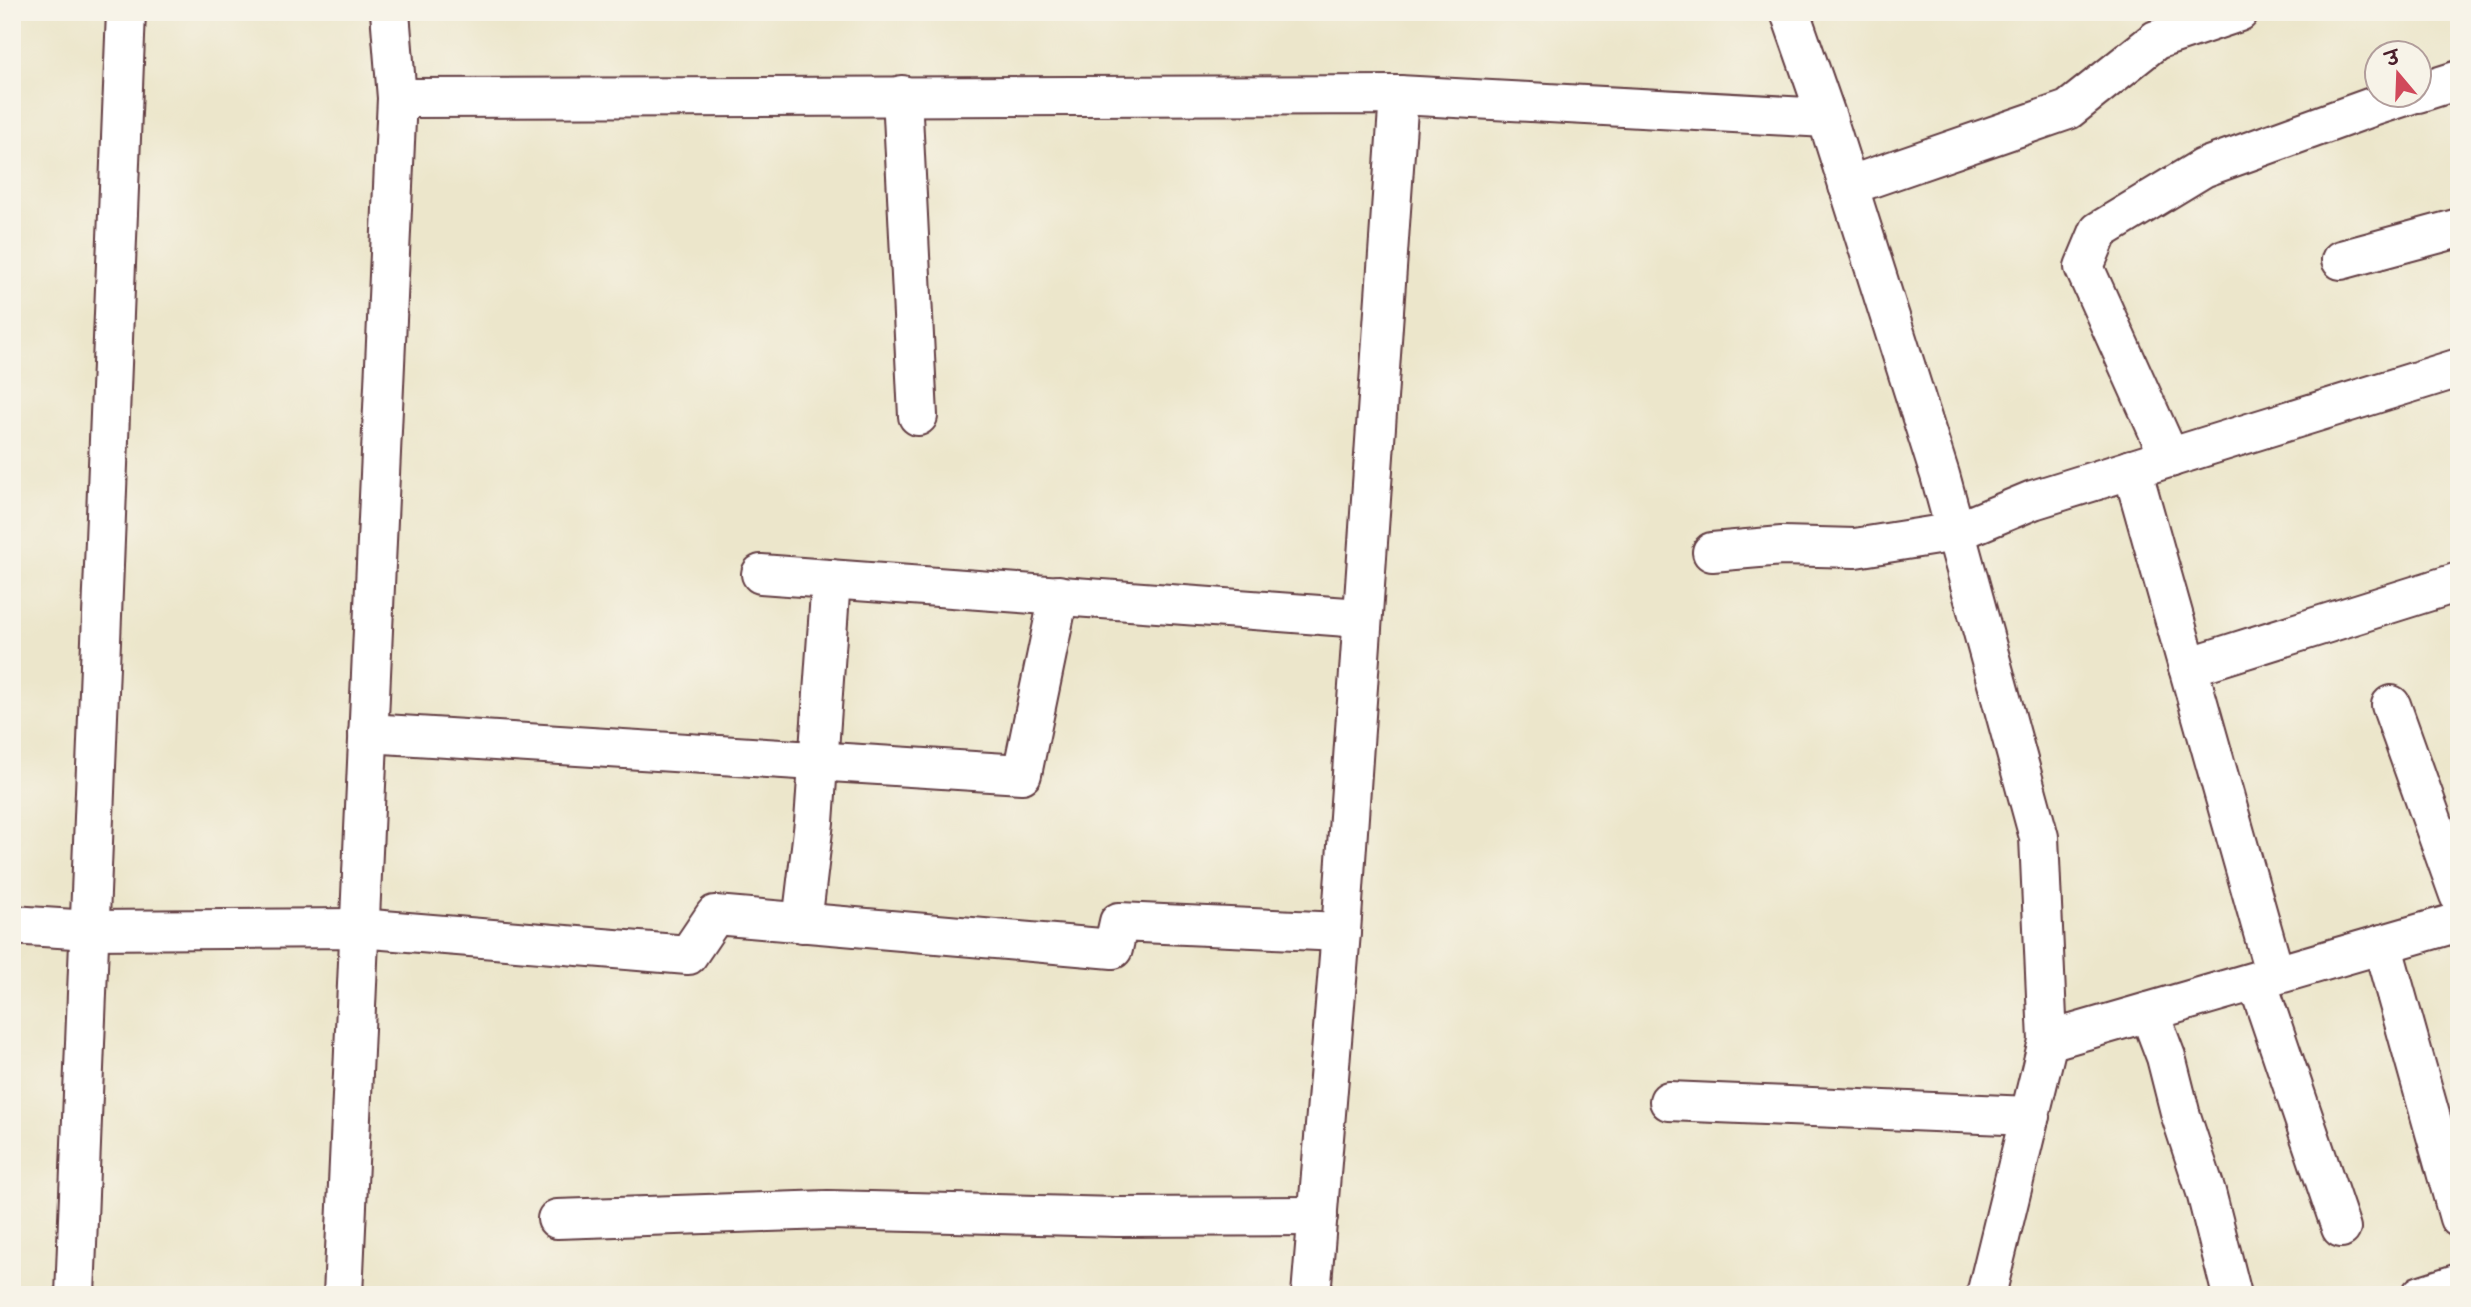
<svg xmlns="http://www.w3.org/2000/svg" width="2471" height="1307" font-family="'Shantell Sans','Playpen Sans Deva',sans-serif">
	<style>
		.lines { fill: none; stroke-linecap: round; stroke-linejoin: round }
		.minor-casing { stroke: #623d43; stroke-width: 42 }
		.minor { stroke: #fff; stroke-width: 38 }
	</style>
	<rect width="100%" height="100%" fill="#f7f3e8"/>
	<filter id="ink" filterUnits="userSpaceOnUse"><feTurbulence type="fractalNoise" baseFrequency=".0143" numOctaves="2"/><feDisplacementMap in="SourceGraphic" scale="14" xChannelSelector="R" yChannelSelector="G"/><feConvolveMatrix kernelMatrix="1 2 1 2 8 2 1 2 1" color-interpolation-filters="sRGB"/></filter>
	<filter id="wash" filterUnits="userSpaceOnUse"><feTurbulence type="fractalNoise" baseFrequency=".00686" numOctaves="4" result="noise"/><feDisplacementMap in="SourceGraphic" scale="28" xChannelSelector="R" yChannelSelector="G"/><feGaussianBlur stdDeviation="1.57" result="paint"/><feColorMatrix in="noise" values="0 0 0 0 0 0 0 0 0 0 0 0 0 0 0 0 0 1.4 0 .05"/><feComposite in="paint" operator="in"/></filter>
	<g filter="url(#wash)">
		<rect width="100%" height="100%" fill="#ece6cb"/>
	</g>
	<g filter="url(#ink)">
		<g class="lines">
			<defs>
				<g id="minor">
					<path d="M1790 12 1827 118 1940 475 2039 837 2048 1041 1986 1295"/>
					<path d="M2418 93 2459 80"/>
					<path d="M902 95 918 416"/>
					<path d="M397 98 1399 95 1827 118"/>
					<path d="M1848 186 2068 110 2156 40 2239 12"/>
					<path d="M2341 260 2459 228"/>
					<path d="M2170 458 2084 267 2099 231 2203 168 2369 108 2412 94"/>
					<path d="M2132 469 2188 667 2459 582"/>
					<path d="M1712 552 1782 546 1855 548 1956 532 2033 500 2459 368"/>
					<path d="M761 574 1361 618"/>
					<path d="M2188 667 2275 975"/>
					<path d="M2391 705 2459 895"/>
					<path d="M368 733 1022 774 1059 595"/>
					<path d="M802 923 814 822 831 579"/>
					<path d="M12 925 90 930 359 928 688 955 715 915 1113 949 1119 922 1341 932"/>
					<path d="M2382 944 2459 1218"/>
					<path d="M2257 981 2341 1228"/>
					<path d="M2149 1012 2166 1057 2181 1116 2206 1192 2232 1295"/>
					<path d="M2048 1041 2459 922"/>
					<path d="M1669 1101 2030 1116"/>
					<path d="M557 1219 828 1210 1117 1217 1318 1216"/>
					<path d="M75 1295C93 867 108 440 126 12"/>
					<path d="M343 1295 397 98 390 12"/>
					<path d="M1311 1295 1341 932 1399 95"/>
					<path d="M2421 1295 2459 1283"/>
				</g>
			</defs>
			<use href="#minor" class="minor-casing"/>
			<use href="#minor" class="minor"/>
		</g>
	</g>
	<rect width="2471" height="1307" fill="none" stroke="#f7f3e8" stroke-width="42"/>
	<g transform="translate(2398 74) rotate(341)"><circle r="33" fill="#f7f3e8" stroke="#b29e9c" stroke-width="2"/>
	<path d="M0-5L12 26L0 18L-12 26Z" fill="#d1495b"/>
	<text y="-10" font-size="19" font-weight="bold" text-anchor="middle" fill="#4a1f2b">उ</text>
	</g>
</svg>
